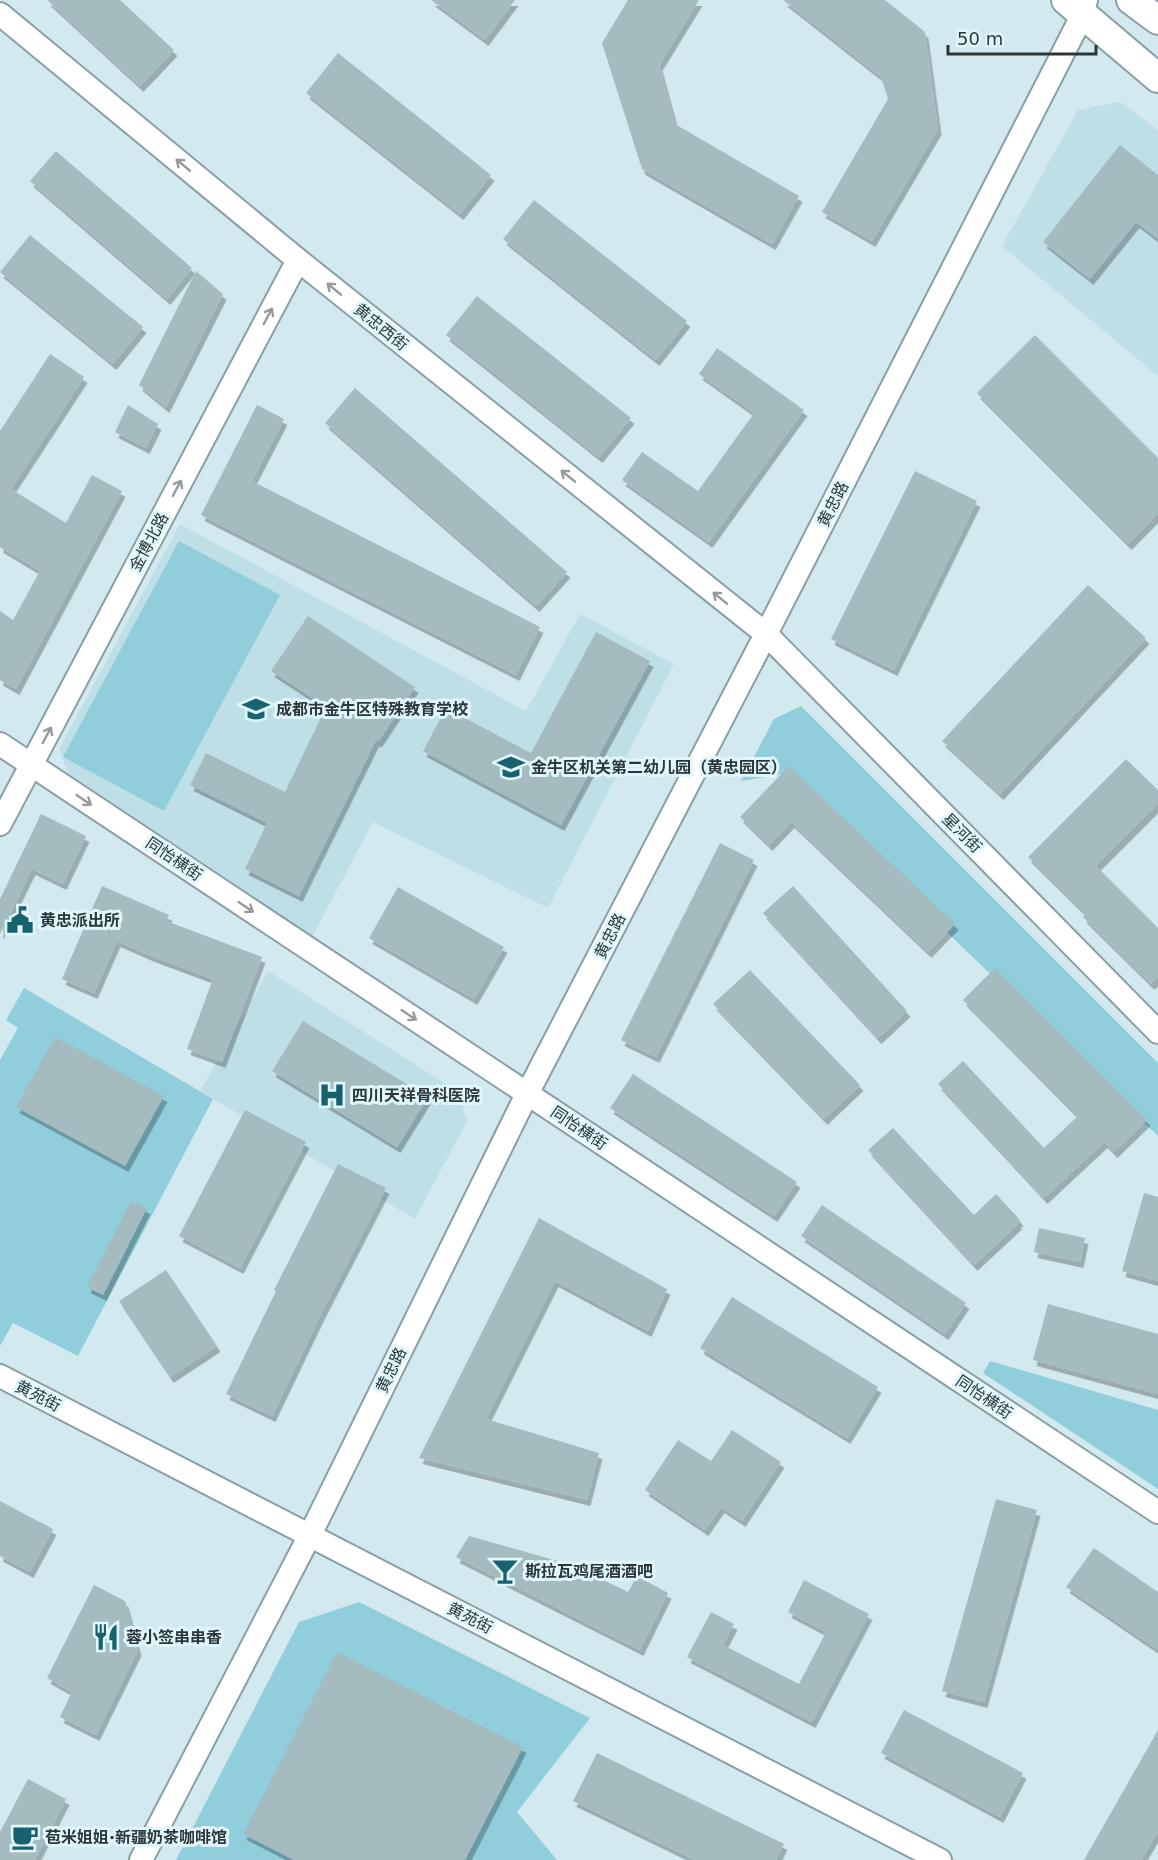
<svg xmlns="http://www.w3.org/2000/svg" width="1158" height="1860" font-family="'DejaVu Sans','Noto Sans SC',sans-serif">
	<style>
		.built { fill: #bedfe6 }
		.green { fill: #90cedb }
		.building { fill: #a4bbc0; filter: url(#shadow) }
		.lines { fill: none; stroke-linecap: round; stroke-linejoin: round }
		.minor-casing { stroke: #899fa4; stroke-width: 26 }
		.major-casing { stroke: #899fa4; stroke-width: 32 }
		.minor { stroke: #fff; stroke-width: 22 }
		.major { stroke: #fff; stroke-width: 28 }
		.oneway { stroke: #969a9c }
		.labels { text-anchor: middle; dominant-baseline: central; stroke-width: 6; stroke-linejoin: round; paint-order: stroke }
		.street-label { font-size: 16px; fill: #2d3638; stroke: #dff7fc }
		.poi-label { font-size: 16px; font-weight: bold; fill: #2d3638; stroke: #dff7fc; text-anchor: start }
	</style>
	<defs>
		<filter id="shadow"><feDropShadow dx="3.5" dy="6" stdDeviation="0" flood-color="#0004"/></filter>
	</defs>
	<rect width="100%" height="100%" fill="#d2eaef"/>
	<g class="built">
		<path d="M1120 102 1158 130V376L1002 246 1078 110Z"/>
		<path d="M180 524 526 711 580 614 674 664 548 908 373 822 312 937 68 773 59 749Z"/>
		<path d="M268 971 457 1091 467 1121 415 1219 200 1091Z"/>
	</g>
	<g class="green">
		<path d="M179 541 280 595 164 811 63 757Z"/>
		<path d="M801 706 1158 1063V1136L783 774 741 781 774 719Z"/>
		<path d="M24 988 213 1099 78 1356 13 1323 0 1346V1060L18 1028 6 1020Z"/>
		<path d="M990 1361 1158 1410V1489L983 1373Z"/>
		<path d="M359 1602 590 1718 517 1812 557 1860H176L299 1622Z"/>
	</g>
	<g class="building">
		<path d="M47 0H120L174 50 140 86Z"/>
		<path d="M431 0H515L485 40Z"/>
		<path d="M628 0H699L659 65 675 124 799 196 772 244 642 169 602 43Z"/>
		<path d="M783 0H885L925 32 938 129 872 241 822 212 888 99 881 77Z"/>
		<path d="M338 53 491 175 460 214 306 93Z"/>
		<path d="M1120 145 1158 175V239L1136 222 1090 279 1043 242Z"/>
		<path d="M56 151 192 268 167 299 30 181Z"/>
		<path d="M534 200 687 321 656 360 503 239Z"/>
		<path d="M30 235 143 327 113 364 0 272Z"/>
		<path d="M196 271 223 294 166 407 139 385Z"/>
		<path d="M477 296 631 418 599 457 446 335Z"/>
		<path d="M1035 335 1158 458V514L1128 544 977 393Z"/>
		<path d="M717 348 804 410 709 542 622 480 642 452 698 491 754 413 699 374Z"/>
		<path d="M50 354 84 377 11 489 66 523 92 475 122 491 16 689 0 680V611L13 620 40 571 0 547V431Z"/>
		<path d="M355 388 567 572 536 606 325 423Z"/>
		<path d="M128 405 158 424 146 448 115 432Z"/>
		<path d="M257 405 284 419 252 481 540 627 516 675 201 515Z"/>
		<path d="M915 471 977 501 894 670 831 639Z"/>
		<path d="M1088 585 1146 638 1000 794 942 741Z"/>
		<path d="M308 616 415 687 378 742 376 740 299 896 245 869 267 823 190 785 206 753 285 792 326 707 271 671Z"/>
		<path d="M596 632 650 661 561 825 423 751 446 708 531 753Z"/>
		<path d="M1126 759 1158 790V804L1096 866 1158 928V977L1151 984 1083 917 1086 914 1028 857Z"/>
		<path d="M789 766 955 924 928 952 791 822 769 845 740 817Z"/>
		<path d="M41 814 86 836 63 884 32 869 0 934V899Z"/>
		<path d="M720 843 754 860 656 1057 621 1040Z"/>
		<path d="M102 886 169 915 166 921 262 957 222 1062 187 1049 213 979 151 956 117 941 94 993 62 979Z"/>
		<path d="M793 886 907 1011 878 1038 763 913Z"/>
		<path d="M398 887 504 947 474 999 369 938Z"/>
		<path d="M995 968 1147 1120 1114 1152 1104 1142 1044 1198 938 1084 963 1061 1044 1148 1078 1116 963 1000Z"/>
		<path d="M750 970 860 1085 824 1119 713 1004Z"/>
		<path d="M303 1021 428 1097 397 1147 272 1071Z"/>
		<path d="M55 1037 164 1096 125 1166 16 1107Z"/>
		<path d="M633 1074 797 1182 774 1216 610 1108Z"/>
		<path d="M245 1110 306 1142 240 1268 179 1236Z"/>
		<path d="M893 1128 974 1215 996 1194 1020 1220 1017 1223H1019L974 1265 868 1150Z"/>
		<path d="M338 1164 386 1188 321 1314 272 1416 226 1394 276 1291 274 1290Z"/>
		<path d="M1144 1193 1158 1197V1281L1122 1271Z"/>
		<path d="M131 1201 147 1208 103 1295 87 1287Z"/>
		<path d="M822 1205 966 1303 945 1334 801 1236Z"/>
		<path d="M539 1218 667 1289 648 1331 555 1281 486 1419 599 1453 587 1500 419 1458Z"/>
		<path d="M1039 1228 1085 1238 1080 1262 1034 1252Z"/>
		<path d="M166 1270 217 1346 170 1377 119 1301Z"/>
		<path d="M732 1297 878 1387 847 1438 700 1348Z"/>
		<path d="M1048 1304 1158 1334V1394L1033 1360Z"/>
		<path d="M732 1430 781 1462 742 1521 721 1507 705 1530 645 1490 678 1440 711 1461Z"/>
		<path d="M996 1499 1037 1510 984 1702 942 1691Z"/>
		<path d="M0 1501 53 1529 30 1572 0 1556Z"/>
		<path d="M469 1536 572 1565 628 1592 637 1576 668 1593 640 1650 456 1557Z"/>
		<path d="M1094 1548 1158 1592V1650L1066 1587Z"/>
		<path d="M804 1580 869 1614 812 1722 687 1657 711 1612 734 1624 723 1645 799 1684 826 1632 788 1612Z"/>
		<path d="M94 1585 125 1601 138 1650 96 1735 60 1717 72 1692 47 1678Z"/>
		<path d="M337 1652 523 1747 465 1860H294L243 1834Z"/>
		<path d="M904 1710 1023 1773 1000 1817 881 1753Z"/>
		<path d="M1158 1730V1831L1141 1860H1084Z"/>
		<path d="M597 1753 784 1844 776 1860H695L573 1801Z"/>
		<path d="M28 1779 66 1799 35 1860H0V1832Z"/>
	</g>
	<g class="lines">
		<defs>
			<g id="minor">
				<path d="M0 14 298 260 766 634 1158 1032"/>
				<path d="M0 744 1158 1512"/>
				<path d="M0 824 298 260"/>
				<path d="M0 1376 940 1860"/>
				<path d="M141 1860 310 1535 527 1094 766 634 1083 14 1086 0"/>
			</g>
			<g id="major">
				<path d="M1066 0 1158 78"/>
				<path d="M1131 0 1158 20"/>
			</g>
		</defs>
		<use href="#minor" class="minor-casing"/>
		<use href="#major" class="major-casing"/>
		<use href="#minor" class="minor"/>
		<use href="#major" class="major"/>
	</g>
	<defs><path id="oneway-shaft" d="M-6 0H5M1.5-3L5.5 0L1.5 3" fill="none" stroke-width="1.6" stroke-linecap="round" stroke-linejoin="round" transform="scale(1.5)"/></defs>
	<g class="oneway">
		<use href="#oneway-shaft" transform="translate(183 165) rotate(-140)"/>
		<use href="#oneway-shaft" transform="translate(334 289) rotate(-141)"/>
		<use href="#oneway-shaft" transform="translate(268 316) rotate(-62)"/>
		<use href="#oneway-shaft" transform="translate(568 476) rotate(-141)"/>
		<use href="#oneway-shaft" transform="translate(177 488) rotate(-62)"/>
		<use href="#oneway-shaft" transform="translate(720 598) rotate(-141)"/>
		<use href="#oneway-shaft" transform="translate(47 735) rotate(-62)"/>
		<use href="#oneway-shaft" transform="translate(84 800) rotate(34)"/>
		<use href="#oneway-shaft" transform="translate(246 907) rotate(34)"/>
		<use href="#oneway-shaft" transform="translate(409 1015) rotate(34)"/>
	</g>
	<defs>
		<symbol id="school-bare" viewBox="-9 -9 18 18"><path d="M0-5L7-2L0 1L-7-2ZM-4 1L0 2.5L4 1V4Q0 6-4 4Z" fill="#18626f" stroke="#dff7fc" stroke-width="2.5" paint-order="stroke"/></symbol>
		<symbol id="civic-bare" viewBox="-9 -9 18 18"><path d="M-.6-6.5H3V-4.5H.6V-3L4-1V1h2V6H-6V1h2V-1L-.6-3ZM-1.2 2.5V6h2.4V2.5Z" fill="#18626f" stroke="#dff7fc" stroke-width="2.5" paint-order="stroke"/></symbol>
		<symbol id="hospital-bare" viewBox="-9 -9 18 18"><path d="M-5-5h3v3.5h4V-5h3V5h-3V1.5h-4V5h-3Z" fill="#18626f" stroke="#dff7fc" stroke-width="2.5" paint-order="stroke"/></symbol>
		<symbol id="bar-bare" viewBox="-9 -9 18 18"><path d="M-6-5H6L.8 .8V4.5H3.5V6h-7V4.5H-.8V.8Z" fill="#18626f" stroke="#dff7fc" stroke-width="2.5" paint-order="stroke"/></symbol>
		<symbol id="restaurant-bare" viewBox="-9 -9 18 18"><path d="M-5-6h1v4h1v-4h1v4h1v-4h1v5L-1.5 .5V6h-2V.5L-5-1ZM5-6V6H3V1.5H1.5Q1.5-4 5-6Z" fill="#18626f" stroke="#dff7fc" stroke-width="2.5" paint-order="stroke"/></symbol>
		<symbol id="cafe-bare" viewBox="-9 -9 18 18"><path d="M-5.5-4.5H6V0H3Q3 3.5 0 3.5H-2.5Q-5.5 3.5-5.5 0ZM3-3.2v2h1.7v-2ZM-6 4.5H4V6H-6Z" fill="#18626f" stroke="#dff7fc" stroke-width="2.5" paint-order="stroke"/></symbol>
	</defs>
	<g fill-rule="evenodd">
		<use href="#school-bare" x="237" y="690" width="38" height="38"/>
		<use href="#school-bare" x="492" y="748" width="38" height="38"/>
		<use href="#civic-bare" x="1" y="901" width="38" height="38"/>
		<use href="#hospital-bare" x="313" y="1076" width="38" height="38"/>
		<use href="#bar-bare" x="486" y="1552" width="38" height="38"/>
		<use href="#restaurant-bare" x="87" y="1618" width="38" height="38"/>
		<use href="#cafe-bare" x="6" y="1818" width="38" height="38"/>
	</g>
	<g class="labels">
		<g class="street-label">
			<text transform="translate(381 327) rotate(39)">黄忠西街</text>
			<text transform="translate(833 504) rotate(-63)">黄忠路</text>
			<text transform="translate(149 542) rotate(-62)">金博北路</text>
			<text transform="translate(962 833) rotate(45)">星河街</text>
			<text transform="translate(174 859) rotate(34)">同怡横街</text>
			<text transform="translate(610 936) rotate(-63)">黄忠路</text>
			<text transform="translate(579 1128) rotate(34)">同怡横街</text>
			<text transform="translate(391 1370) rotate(-64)">黄忠路</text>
			<text transform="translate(38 1396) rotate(27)">黄苑街</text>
			<text transform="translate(984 1397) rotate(34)">同怡横街</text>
			<text transform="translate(470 1618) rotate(27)">黄苑街</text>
		</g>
		<g class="poi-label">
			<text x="276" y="709">成都市金牛区特殊教育学校</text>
			<text x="531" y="767">金牛区机关第二幼儿园（黄忠园区）</text>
			<text x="40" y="920">黄忠派出所</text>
			<text x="352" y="1095">四川天祥骨科医院</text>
			<text x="525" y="1571">斯拉瓦鸡尾酒酒吧</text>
			<text x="126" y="1637">蓉小签串串香</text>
			<text x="45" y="1837">苞米姐姐·新疆奶茶咖啡馆</text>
		</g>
	</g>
	<path d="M948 45v9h148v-9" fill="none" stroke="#2d3638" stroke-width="3"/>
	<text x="957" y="45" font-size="18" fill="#2d3638" stroke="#dff7fc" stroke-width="4.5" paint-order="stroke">50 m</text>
</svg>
